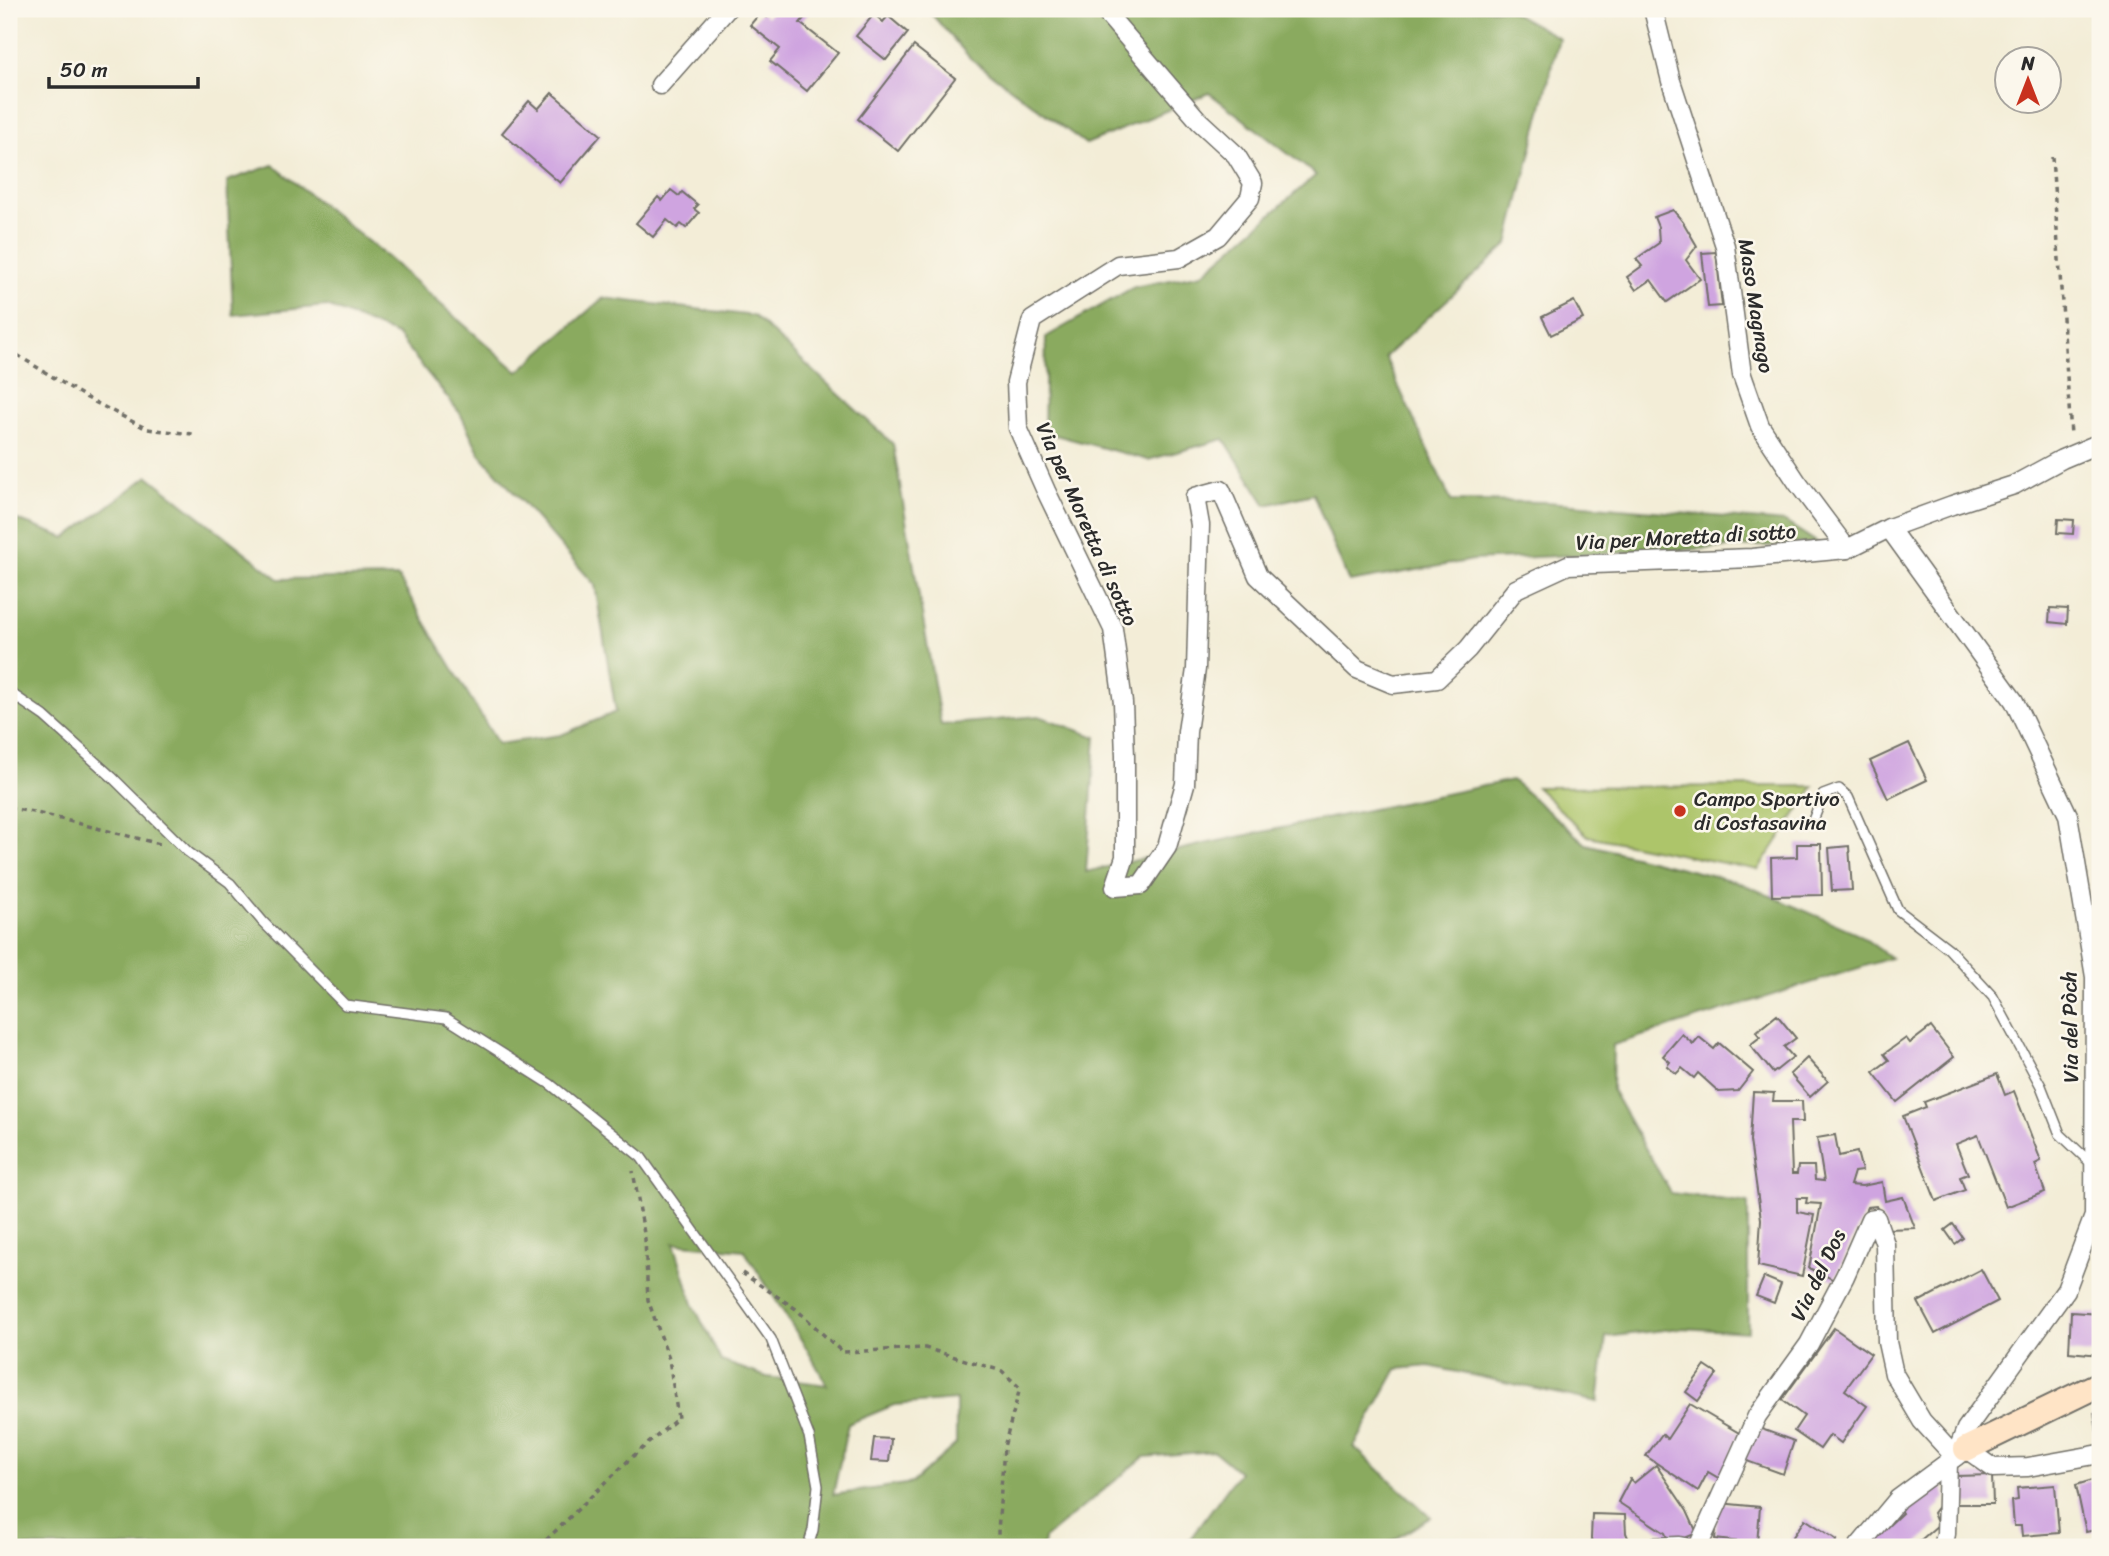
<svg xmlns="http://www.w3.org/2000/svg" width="2109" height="1556" font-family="Sriracha,sans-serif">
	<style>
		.green { fill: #adc56a; stroke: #6c784a; stroke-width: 2 }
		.forest { fill: #8aaa5e; stroke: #5a6a44; stroke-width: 2; fill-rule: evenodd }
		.building { fill: #cfa4e0 }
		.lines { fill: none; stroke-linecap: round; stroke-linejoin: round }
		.lane-casing { stroke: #716f67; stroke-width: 12 }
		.street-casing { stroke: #716f67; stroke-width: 21 }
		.secondary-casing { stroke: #716f67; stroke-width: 28 }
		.path { stroke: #716f67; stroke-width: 3.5; stroke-dasharray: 5 5; stroke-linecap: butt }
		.lane { stroke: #fff; stroke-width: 9 }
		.street { stroke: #fff; stroke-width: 18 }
		.secondary { stroke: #ffe4c6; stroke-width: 24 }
		.poi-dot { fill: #c8321e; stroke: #fbf7ec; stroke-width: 2.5 }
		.labels { text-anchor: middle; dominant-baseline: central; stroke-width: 5; stroke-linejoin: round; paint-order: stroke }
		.street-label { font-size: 21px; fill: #2b2b2b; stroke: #fbf7ec }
		.poi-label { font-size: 21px; fill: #2b2b2b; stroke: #fbf7ec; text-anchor: start }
	</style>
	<rect width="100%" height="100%" fill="#fbf7ec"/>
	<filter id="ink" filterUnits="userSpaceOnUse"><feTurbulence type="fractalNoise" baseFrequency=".0143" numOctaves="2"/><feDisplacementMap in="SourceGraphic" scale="14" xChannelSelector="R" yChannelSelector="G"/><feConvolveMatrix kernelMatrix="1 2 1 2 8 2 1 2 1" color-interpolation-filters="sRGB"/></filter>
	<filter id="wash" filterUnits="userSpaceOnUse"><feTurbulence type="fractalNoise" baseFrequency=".00686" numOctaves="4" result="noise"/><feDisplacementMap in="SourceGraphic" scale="28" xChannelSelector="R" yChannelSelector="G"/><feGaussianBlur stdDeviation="1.57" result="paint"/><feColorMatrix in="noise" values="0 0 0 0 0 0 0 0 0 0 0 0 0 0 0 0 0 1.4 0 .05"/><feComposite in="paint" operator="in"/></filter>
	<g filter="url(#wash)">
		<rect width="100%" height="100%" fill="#f3edd7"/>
		<path class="green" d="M1814 786 1758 870 1588 836 1536 787Z"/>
		<g class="forest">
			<path d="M927 9H1507L1559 38 1508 244 1385 357 1451 501 1547 502 1785 522 1818 543 1473 560 1349 582 1313 494 1266 505 1224 439 1148 460 1044 432 1046 337 1134 287 1202 274 1316 175 1209 93 1086 144 970 58Z"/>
			<path d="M273 165 381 252 518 372 603 298 754 316 893 444 941 725 1039 716 1096 737 1086 872 1204 844 1512 780 1586 844 1738 882 1857 933 1891 958 1613 1045 1612 1090 1671 1193 1748 1203V1332L1681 1328 1606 1337 1598 1402 1429 1366 1397 1369 1354 1447 1431 1517 1382 1547H1184L1239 1472 1214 1451 1144 1457 1044 1539 1043 1547H9V517L66 538 148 476 279 579 398 577 498 744 561 735 616 712 595 585 480 454 460 413 397 335 327 306 233 315 227 181ZM674 1243 744 1250 807 1349 827 1385 767 1377 721 1361 693 1304ZM956 1400V1444L912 1483 833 1495 848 1424 894 1405Z"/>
		</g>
		<g id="blocks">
			<g class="building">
				<path d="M773 9H812L800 23 838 53 807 91 770 61 780 49 750 25 761 12 767 17Z"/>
				<path d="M874 14 883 22 888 16 908 33 886 60 856 36Z"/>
				<path d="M914 46 955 78 898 151 858 119Z"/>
				<path d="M552 93 601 135 560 183 502 133 529 101 538 109Z"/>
				<path d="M671 190 679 196 682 192 698 205 694 209 699 213 686 228 681 224 677 228 667 220 653 237 636 223 658 197 662 201Z"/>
				<path d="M1673 210 1683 222 1697 246 1686 260 1700 279 1667 302 1651 280 1636 290 1627 277 1642 266 1636 259 1659 243 1658 227 1654 217Z"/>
				<path d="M1716 252 1722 306 1708 307 1702 253Z"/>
				<path d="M1574 301 1583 319 1551 335 1542 317Z"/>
				<path d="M2058 519 2074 520 2073 534 2057 533Z"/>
				<path d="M2050 608 2068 609 2067 624 2049 622Z"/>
				<path d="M1909 743 1927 780 1888 799 1870 761Z"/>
				<path d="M1797 844H1821L1822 895 1772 896 1771 858 1797 857Z"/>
				<path d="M1849 846 1852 890 1832 891 1829 848Z"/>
				<path d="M1777 1015 1796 1038 1784 1047 1793 1057 1773 1073 1750 1045 1760 1037 1756 1032Z"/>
				<path d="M1931 1027 1954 1057 1897 1102 1873 1072 1889 1060 1884 1054 1906 1038 1910 1043Z"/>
				<path d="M1682 1034 1693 1044 1699 1037 1714 1049 1719 1043 1753 1072 1738 1091 1719 1092 1698 1073 1694 1078 1682 1068 1676 1074 1667 1066 1670 1062 1663 1056Z"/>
				<path d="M1807 1058 1828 1081 1810 1097 1790 1074Z"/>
				<path d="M1997 1074 2005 1095 2014 1091 2041 1161 2035 1164 2045 1192 2006 1207 1978 1135 1956 1144 1968 1174 1960 1177 1965 1190 1936 1201 1903 1116 1926 1107 1924 1102Z"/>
				<path d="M1753 1092 1774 1093 1773 1101H1802L1803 1122H1790L1792 1174H1797L1798 1166H1814L1815 1180 1824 1181 1817 1138 1835 1135 1839 1156 1857 1152 1862 1171 1854 1172 1850 1185 1862 1186 1882 1182 1885 1201 1903 1197 1915 1228 1887 1229 1876 1206 1867 1207 1834 1280 1809 1268 1821 1204 1806 1203 1807 1198H1797V1212L1814 1215 1802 1276 1758 1266 1761 1219 1750 1141Z"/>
				<path d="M1953 1224 1963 1238 1955 1244 1945 1230Z"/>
				<path d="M1981 1269 1998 1301 1935 1334 1918 1302Z"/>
				<path d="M1764 1277 1781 1284 1774 1303 1756 1296Z"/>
				<path d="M2071 1312 2100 1314V1355L2069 1352Z"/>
				<path d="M1834 1328 1871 1354 1845 1390 1867 1406 1841 1443 1830 1435 1820 1449 1794 1431 1804 1416 1782 1400Z"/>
				<path d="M1705 1366 1717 1374 1698 1401 1686 1392Z"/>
				<path d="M1690 1404 1739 1433 1722 1480 1708 1472 1698 1491 1646 1456 1662 1434 1667 1439Z"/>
				<path d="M2100 1412V1446H2099L2094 1413Z"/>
				<path d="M1756 1427 1794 1441 1783 1474 1744 1460Z"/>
				<path d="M874 1438 891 1439 889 1462 871 1461Z"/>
				<path d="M1656 1465 1687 1511 1697 1533 1670 1544 1665 1533 1618 1502 1630 1479 1634 1483Z"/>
				<path d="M1992 1475 1993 1504H1955V1476Z"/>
				<path d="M1938 1476 1945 1497 1933 1513 1938 1525 1914 1546 1916 1547H1866L1902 1513 1899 1508Z"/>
				<path d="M2099 1478 2100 1529 2086 1532 2076 1485Z"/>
				<path d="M2055 1485 2059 1533 2022 1536 2021 1526H2014L2012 1501 2018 1500 2017 1488Z"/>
				<path d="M1719 1503 1760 1507 1757 1544 1715 1539Z"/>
				<path d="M1592 1514 1625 1515 1626 1533 1632 1547H1593L1591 1539Z"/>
				<path d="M1805 1519 1837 1540 1832 1547H1786Z"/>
			</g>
		</g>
	</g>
	<g filter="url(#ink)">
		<use href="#blocks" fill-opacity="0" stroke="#716f67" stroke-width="2"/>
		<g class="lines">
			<defs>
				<g id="lane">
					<path d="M9 692 44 716 112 777 188 852 230 883 263 922 345 1005 446 1018 550 1084 641 1157 771 1339 809 1436 818 1486 813 1530 808 1547"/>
					<path d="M1812 823 1823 795 1839 789 1848 797 1898 910 1949 949 1993 997 2041 1086 2060 1134 2093 1165"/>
				</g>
				<g id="street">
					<path d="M1103 9 1199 121 1236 155 1253 183 1250 198 1218 236 1179 258 1118 265 1032 320 1016 382 1018 428 1046 491 1113 629 1123 703 1125 756V857L1115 887 1141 885 1167 847 1185 784 1187 732 1196 669 1200 525 1195 497 1221 490 1258 576 1357 669 1393 684 1437 679 1468 649 1516 589 1568 565 1752 558 1847 549 1889 528 1952 505 2014 485 2062 459 2100 443"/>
					<path d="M1653 9 1671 81 1725 246 1742 375 1760 426 1797 482 1847 549"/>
					<path d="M660 85 727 9"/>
					<path d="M1654 1547 1679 1546 1684 1547"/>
					<path d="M1698 1547 1757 1416 1809 1344 1845 1276 1870 1219 1876 1218 1885 1244 1887 1342 1894 1374 1922 1421 1955 1457 1966 1429 2066 1290 2094 1216 2095 977 2068 815 2014 701 1889 528"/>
					<path d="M1858 1547 1898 1499 1966 1449 1993 1468 2028 1467 2100 1454"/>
					<path d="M1943 1547 1946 1534 1948 1462"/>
				</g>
				<path id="secondary" d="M1966 1449 2100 1384"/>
			</defs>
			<use href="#lane" class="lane-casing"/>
			<use href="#street" class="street-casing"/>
			<use href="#secondary" class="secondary-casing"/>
			<g class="path">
				<path d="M2052 157 2071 435"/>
				<path d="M9 350 87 398 147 429 193 434"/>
				<path d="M9 808 33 812 160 844"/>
				<path d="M742 1273 796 1309 842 1352 925 1348 1002 1371 1020 1388 1004 1447 998 1532 999 1547"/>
				<path d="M539 1547 631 1458 678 1418 669 1359 648 1300 645 1239 633 1171"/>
			</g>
			<use href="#lane" class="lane"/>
			<use href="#street" class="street"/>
			<use href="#secondary" class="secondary"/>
		</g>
	</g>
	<circle class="poi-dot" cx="1680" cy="811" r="7"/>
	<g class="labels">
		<g class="street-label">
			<text transform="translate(1756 306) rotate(81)">Maso Magnago</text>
			<text transform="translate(1087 524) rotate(66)">Via per Moretta di sotto</text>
			<text transform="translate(1686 537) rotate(-3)">Via per Moretta di sotto</text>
			<text transform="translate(2070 1027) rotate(-91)">Via del Pòch</text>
			<text transform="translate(1818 1275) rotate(-64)">Via del Dos</text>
		</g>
		<g class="poi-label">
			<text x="1694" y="799">Campo Sportivo<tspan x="1694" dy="24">di Costasavina</tspan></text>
		</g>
	</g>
	<rect width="2109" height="1556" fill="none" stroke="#fbf7ec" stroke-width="35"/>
	<g transform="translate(2028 80)"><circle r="33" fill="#fbf7ec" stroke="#a8a59f" stroke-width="2"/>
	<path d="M0-5L12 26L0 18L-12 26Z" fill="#c8321e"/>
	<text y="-10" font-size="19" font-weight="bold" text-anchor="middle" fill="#2b2b2b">N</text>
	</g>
	<path d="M49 77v10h149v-10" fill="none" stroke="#2b2b2b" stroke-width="3.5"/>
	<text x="60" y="77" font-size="21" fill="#2b2b2b" stroke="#fbf7ec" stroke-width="5" paint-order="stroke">50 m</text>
</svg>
